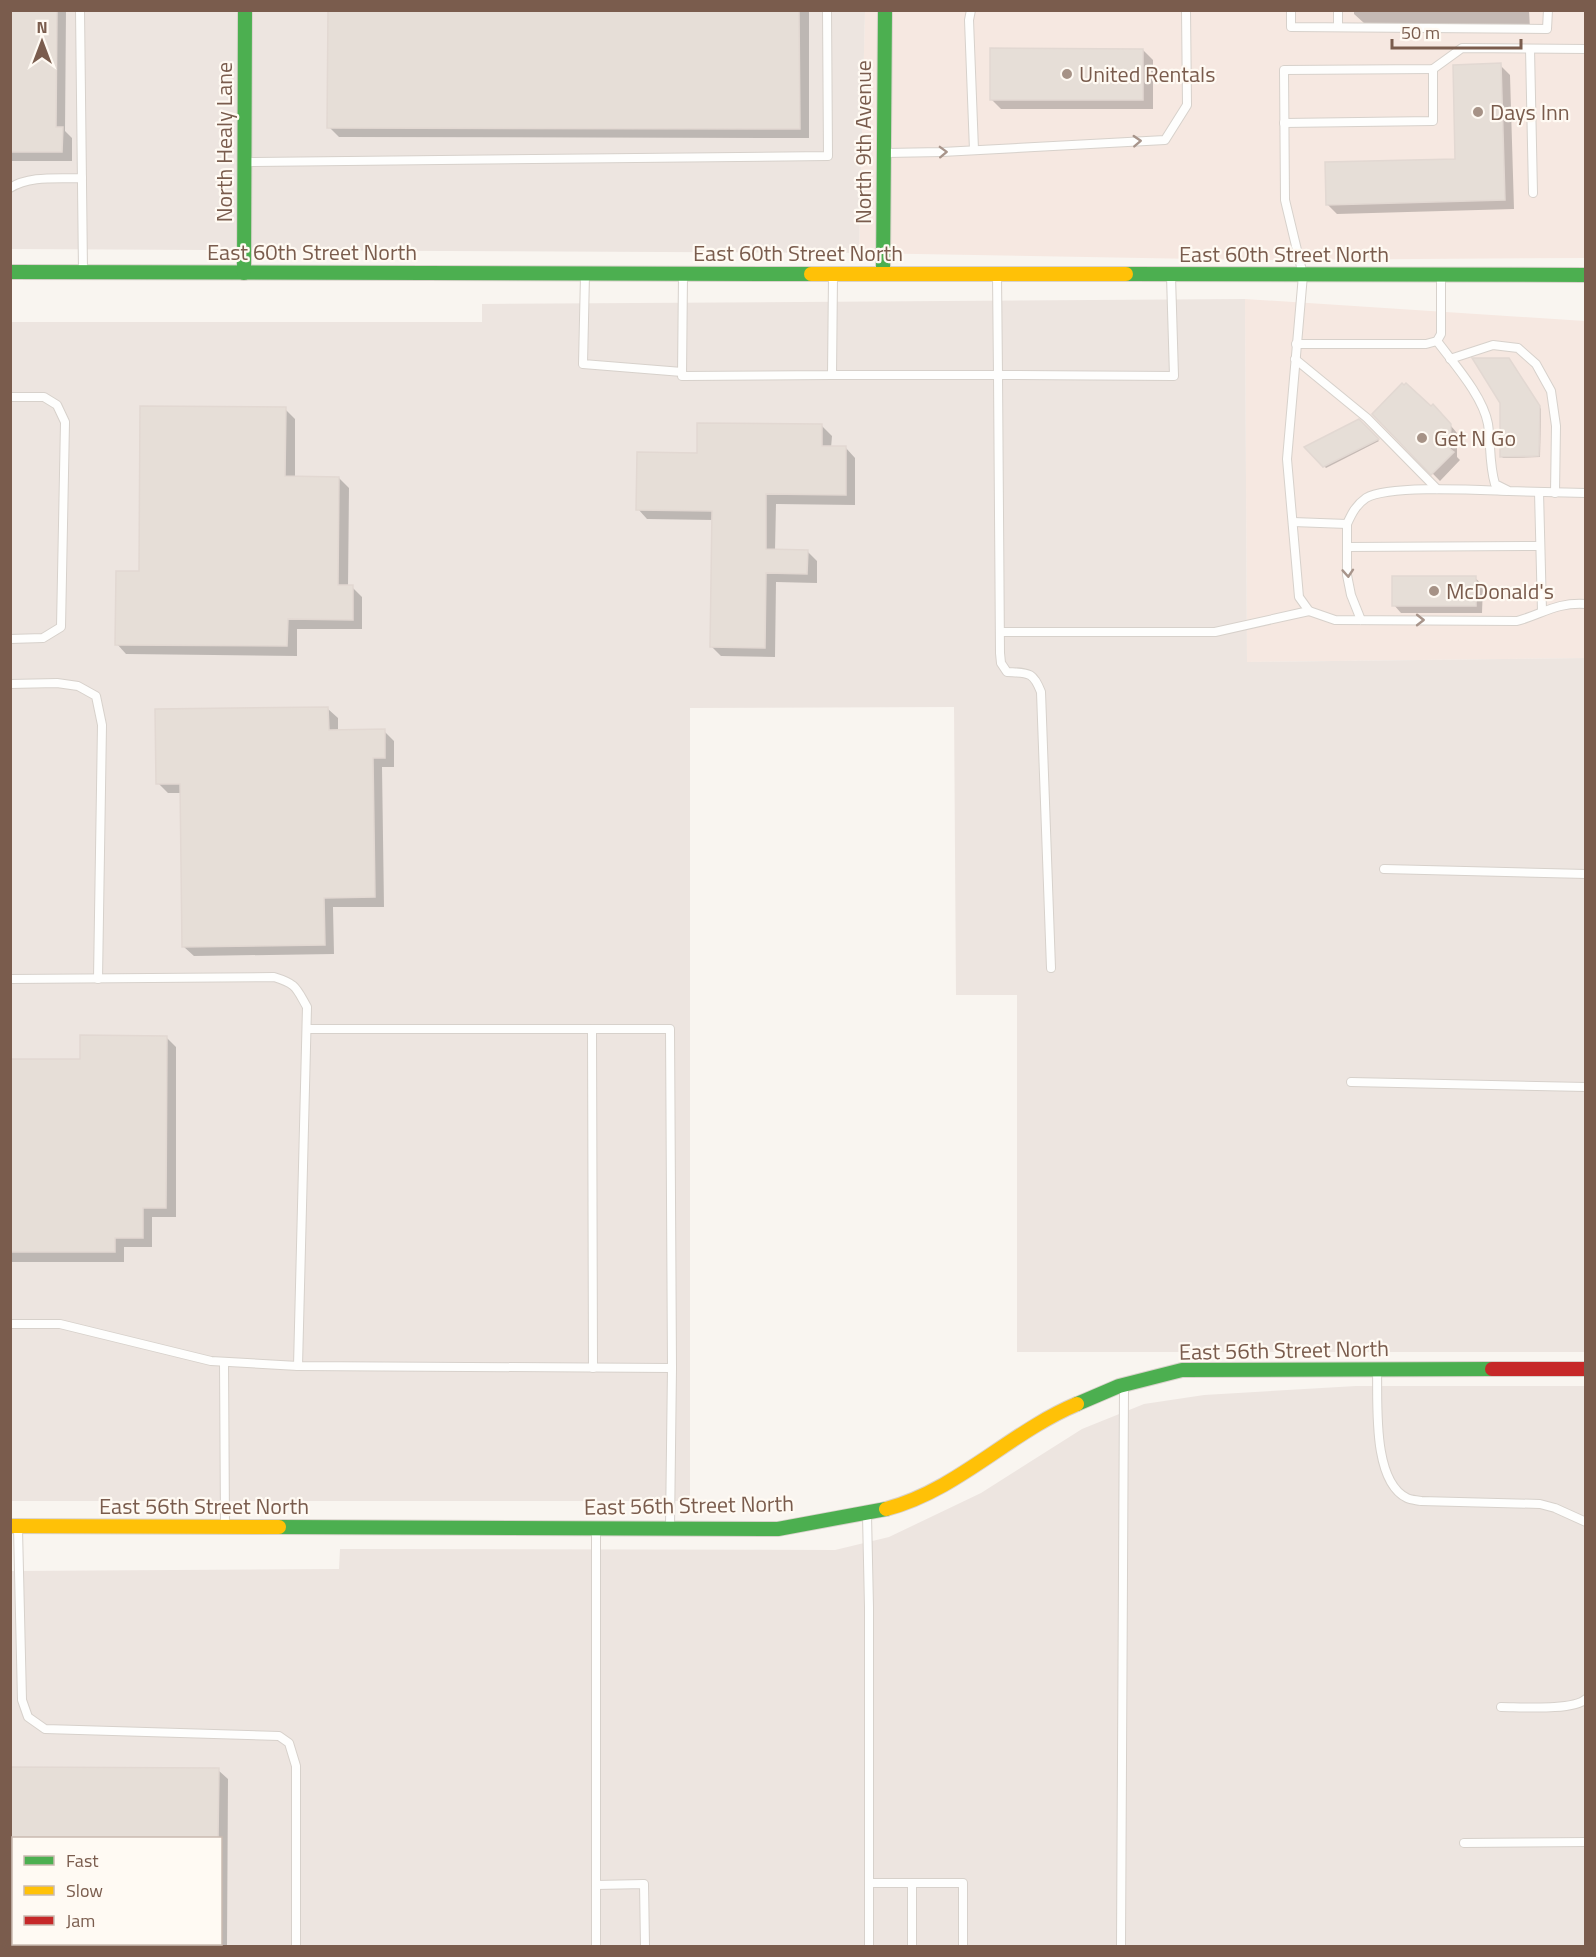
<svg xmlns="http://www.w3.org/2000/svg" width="1596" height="1957" font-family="'Titillium Web',sans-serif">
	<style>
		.commercial { fill: #f6e8e1 }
		.industrial { fill: #ede5e0; fill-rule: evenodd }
		.shadow { fill: #0003; fill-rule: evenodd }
		.building { fill: #e6ded7; stroke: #e2d8d2; stroke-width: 1.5 }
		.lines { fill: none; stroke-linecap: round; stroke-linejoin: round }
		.lane-casing { stroke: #d7d1cb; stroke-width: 10 }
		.fast-casing { stroke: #d9d2cb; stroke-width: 16 }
		.slow-casing { stroke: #d9d2cb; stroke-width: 16 }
		.jam-casing { stroke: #d9d2cb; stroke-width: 16 }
		.lane { stroke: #fefefd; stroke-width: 8 }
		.fast { stroke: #4caf50; stroke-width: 14 }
		.slow { stroke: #ffc107; stroke-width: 14 }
		.jam { stroke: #c62828; stroke-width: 14 }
		.oneway { stroke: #a8958b }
		.poi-dot { fill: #a69286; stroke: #fffaf3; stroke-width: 2 }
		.labels { text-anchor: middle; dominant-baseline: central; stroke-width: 4.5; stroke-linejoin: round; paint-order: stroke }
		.poi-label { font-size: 22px; fill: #7a5c4d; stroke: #fffaf3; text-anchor: start }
		.street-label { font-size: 22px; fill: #7a5c4d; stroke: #fffaf3 }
	</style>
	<rect width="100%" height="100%" fill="#f9f5f0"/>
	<g class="commercial">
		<path d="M865 11H1585V258L1254 260 859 253Z"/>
		<path d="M1245 299 1585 321V658L1247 662Z"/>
	</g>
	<g class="industrial">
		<path d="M10 11H865L859 253 11 249Z"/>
		<path d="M1245 299 1247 662 1585 658V1352H1017V995H956L954 707 690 708V1501H11L10 322H482V304Z"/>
		<path d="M1356 1386H1585V1946H11L10 1571 339 1569 340 1549 835 1550 889 1537 981 1493 1082 1429 1144 1404 1204 1395ZM14 1838H220V1944H14Z"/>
	</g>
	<g class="shadow">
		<path d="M10 10H66L65 131 72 138V161H10Z"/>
		<path d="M329 10H809V138L339 137 329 127Z"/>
		<path d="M1354 10H1529L1530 29H1374L1368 23H1364L1354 14Z"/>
		<path d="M1143 50 1153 60V109H1001L991 99Z"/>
		<path d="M1500 65 1510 75 1514 209 1337 214 1327 204 1457 160Z"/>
		<path d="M1511 361 1541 409 1540 457 1503 458 1501 456Z"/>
		<path d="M285 409 295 419V478H339L349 488 348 587H352L362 597V629H297V656L126 654 117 644 140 573Z"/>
		<path d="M1431 409 1440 413 1457 433V457L1460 460 1440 481 1374 414Z"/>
		<path d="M1358 421 1379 441 1326 468 1306 447Z"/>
		<path d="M822 426 832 436 831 448H846L855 458V505L776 504 775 551H807L817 561V583L776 582 775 657 721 656 711 646 713 520 647 519 638 509 698 454Z"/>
		<path d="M1475 578 1483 585 1482 613H1401L1394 605Z"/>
		<path d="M328 709 338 718V732L384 731 394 741V767H382L384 907H333L334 954 194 956 184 947 182 793H168L158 783Z"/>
		<path d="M166 1037 176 1047V1217H152V1247H124V1262H10V1060H82Z"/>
		<path d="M10 1768 218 1770 228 1779 227 1946H10ZM14 1838H220V1944H14Z"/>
	</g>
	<g class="building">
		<path d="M10 10H57L56 127H63L62 152H10Z"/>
		<path d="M328 10H799L800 129 327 128Z"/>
		<path d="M990 48 1143 49V100H990Z"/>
		<path d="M1501 63 1505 200 1326 205 1325 162 1455 159 1453 65Z"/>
		<path d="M1472 358H1509L1540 406 1539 456 1500 457V403Z"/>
		<path d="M1402 383 1404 385 1406 383 1431 406 1433 404 1451 424 1450 449 1454 452 1431 475 1372 414Z"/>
		<path d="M140 406 286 407 285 476 339 477 338 585H353V620L288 619 287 646 115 645 116 571H139Z"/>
		<path d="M1359 419 1379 439 1323 467 1304 447Z"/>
		<path d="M697 423 822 424V446H846V495L766 494V549L808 550 807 574 766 573 765 648 710 647 712 511 636 510 637 452 697 453Z"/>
		<rect x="1392" y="576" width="84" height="30"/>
		<path d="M328 707 329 730 385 729V758H373L375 897 324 898 325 945 182 947 180 784H156L155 709Z"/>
		<path d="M80 1035 167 1036 166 1208H143V1238H115V1252H10V1059H80Z"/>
		<path d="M10 1767 219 1768 218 1839H10Z"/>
	</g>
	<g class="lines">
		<defs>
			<g id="lane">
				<path d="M80 10 83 271"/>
				<path d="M971 10 969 20 974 150"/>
				<path d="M1291 10V27L1547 29 1548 10"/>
				<path d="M1338 27V10"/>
				<path d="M1530 49 1533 193"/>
				<path d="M1586 49 1462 48 1433 69 1284 70 1285 200 1303 275 1287 459 1299 597 1309 611 1335 620 1517 621C1543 614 1556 602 1586 604"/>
				<path d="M1284 123 1433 121V69"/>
				<path d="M886 153 942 152 1165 140 1187 105 1186 10"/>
				<path d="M246 162 828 156 827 10"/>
				<path d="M10 188C30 175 59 179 82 178"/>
				<path d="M585 275 583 364 682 372"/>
				<path d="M683 275 682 376 832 375 833 276"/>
				<path d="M1437 341C1454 364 1483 396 1488 424 1491 444 1489 464 1495 484L1509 491 1586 493"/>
				<path d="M1296 344H1426L1437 341 1441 334V275"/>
				<path d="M1295 359 1367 418 1437 489"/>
				<path d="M1450 359 1493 345 1518 348 1536 364 1551 391 1556 426 1555 493"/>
				<path d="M832 375H998L997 275"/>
				<path d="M10 397H44L57 405 65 422 61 627 43 638 10 639"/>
				<path d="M1539 492 1542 611"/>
				<path d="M1293 522 1347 524C1352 513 1356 505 1366 498 1389 485 1478 490 1507 491"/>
				<path d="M1347 524V575L1351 595 1361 620"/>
				<path d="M1347 547 1540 546"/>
				<path d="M1000 632H1215L1309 611"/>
				<path d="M10 684 57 683 78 686 96 696 102 725 98 979"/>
				<path d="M1384 869 1586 874"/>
				<path d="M1051 968 1041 692C1033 671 1028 673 1007 672L1001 663 1000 653 998 375 1174 376 1171 276"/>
				<path d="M10 979 274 977C297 984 296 988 307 1007L298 1366"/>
				<path d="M307 1029H670L672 1368 670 1527"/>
				<path d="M592 1029 593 1368"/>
				<path d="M1351 1082 1586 1087"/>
				<path d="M10 1324H60L211 1361 298 1366 672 1368"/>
				<path d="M224 1362 225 1525"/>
				<path d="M1377 1370C1378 1403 1372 1481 1407 1498 1411 1500 1417 1500 1421 1501L1540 1504 1555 1508 1586 1522"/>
				<path d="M867 1515 869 1607V1946"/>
				<path d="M18 1529 22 1700 28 1717 45 1729 279 1736 289 1743 296 1766V1946"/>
				<path d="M596 1531V1946"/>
				<path d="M1501 1707C1520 1707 1573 1711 1586 1699"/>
				<path d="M1464 1843 1586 1842"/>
				<path d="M869 1883H963V1946"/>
				<path d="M912 1883V1946"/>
				<path d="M596 1885 644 1884 645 1946"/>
				<path d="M1121 1946 1124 1387"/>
			</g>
			<g id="fast">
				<path d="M10 272 811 274"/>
				<path d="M244 273 245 10"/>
				<path d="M883 274 885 10"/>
				<path d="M1126 274 1586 275"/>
				<path d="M1077 1404 1119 1386 1182 1370 1492 1369"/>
				<path d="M279 1527 778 1529 886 1509"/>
			</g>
			<g id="slow">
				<path d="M811 274H1126"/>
				<path d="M886 1509C958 1490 1010 1432 1077 1404"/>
				<path d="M10 1526 279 1527"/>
			</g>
			<path id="jam" d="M1492 1369H1586"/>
		</defs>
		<use href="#lane" class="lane-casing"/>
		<use href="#fast" class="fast-casing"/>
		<use href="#slow" class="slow-casing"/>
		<use href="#jam" class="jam-casing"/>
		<use href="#lane" class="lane"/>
		<use href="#fast" class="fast"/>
		<use href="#slow" class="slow"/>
		<use href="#jam" class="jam"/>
	</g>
	<defs><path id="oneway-chevron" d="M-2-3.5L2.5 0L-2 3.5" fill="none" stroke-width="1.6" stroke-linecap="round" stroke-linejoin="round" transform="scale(1.5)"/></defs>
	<g class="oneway">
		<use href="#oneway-chevron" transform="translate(1137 141) rotate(-3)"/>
		<use href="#oneway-chevron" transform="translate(943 152) rotate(-2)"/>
		<use href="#oneway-chevron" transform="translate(1348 573) rotate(86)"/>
		<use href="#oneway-chevron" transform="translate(1420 620)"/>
	</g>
	<g class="poi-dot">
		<circle cx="1067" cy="74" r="6"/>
		<circle cx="1478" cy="112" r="6"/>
		<circle cx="1422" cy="438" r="6"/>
		<circle cx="1434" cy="591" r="6"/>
	</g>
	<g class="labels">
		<g class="poi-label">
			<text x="1079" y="74">United Rentals</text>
			<text x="1490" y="112">Days Inn</text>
			<text x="1434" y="438">Get N Go</text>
			<text x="1446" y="591">McDonald's</text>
		</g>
		<g class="street-label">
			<text transform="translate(224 142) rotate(-90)">North Healy Lane</text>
			<text transform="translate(863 142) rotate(-90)">North 9th Avenue</text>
			<text x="312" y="252">East 60th Street North</text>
			<text x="798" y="253">East 60th Street North</text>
			<text x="1284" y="254">East 60th Street North</text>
			<text transform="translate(1284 1350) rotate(-1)">East 56th Street North</text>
			<text transform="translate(689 1505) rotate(-1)">East 56th Street North</text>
			<text x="204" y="1506">East 56th Street North</text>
		</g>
	</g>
	<rect width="1596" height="1957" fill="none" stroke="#7a5c4d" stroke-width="24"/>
	<rect x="12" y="1837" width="210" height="108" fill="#fffaf3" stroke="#cabbb1" stroke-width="1.5"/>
	<rect x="24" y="1856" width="30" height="9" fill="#4caf50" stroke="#cabbb1" stroke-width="1.5"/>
	<text x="66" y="1867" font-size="18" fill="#7a5c4d">Fast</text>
	<rect x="24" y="1886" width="30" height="9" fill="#ffc107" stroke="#cabbb1" stroke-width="1.5"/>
	<text x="66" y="1897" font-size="18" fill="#7a5c4d">Slow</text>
	<rect x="24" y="1916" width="30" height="9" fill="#c62828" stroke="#cabbb1" stroke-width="1.5"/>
	<text x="66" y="1927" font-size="18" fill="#7a5c4d">Jam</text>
	<g transform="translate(42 42)" stroke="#fffaf3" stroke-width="4.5" paint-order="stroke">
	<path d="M0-4.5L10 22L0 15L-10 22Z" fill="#7a5c4d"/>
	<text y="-9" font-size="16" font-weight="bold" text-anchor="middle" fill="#7a5c4d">N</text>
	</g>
	<path d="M1392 39v9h129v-9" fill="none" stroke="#7a5c4d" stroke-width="3"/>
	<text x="1401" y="39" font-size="18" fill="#7a5c4d" stroke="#fffaf3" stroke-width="4.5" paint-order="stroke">50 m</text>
</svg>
